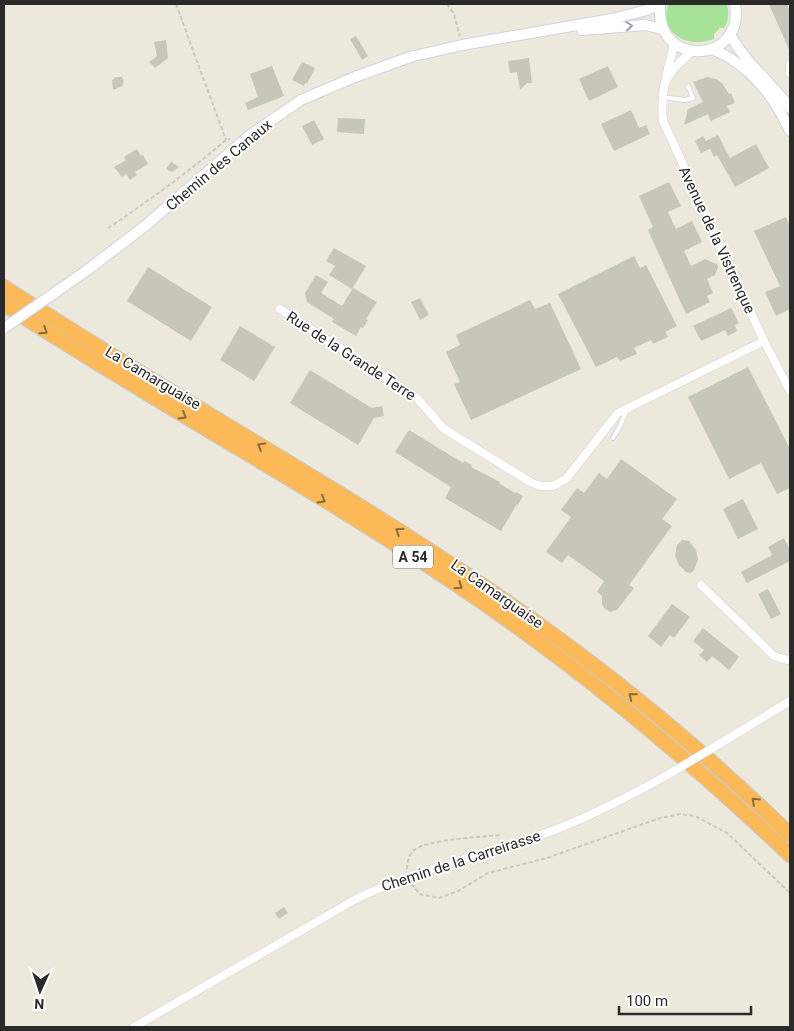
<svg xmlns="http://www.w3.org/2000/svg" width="794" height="1031" font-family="Roboto,sans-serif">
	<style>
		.green { fill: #a7e299 }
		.building { fill: #c7c6bb }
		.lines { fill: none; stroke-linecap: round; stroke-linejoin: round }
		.lane-casing { stroke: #d2d2e3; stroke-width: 5.5 }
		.street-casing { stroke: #d2d2e3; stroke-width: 9 }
		.secondary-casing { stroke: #d2d2e3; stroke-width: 12 }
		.highway-casing { stroke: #c8c8c8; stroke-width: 16 }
		.path { stroke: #c8c8c8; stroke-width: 2; stroke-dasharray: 4 2.5; stroke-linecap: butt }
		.lane { stroke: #fff; stroke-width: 4 }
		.street { stroke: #fff; stroke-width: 8 }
		.secondary { stroke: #fff; stroke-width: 10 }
		.highway { stroke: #fcb957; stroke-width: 14 }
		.street-bridge-casing { stroke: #d2d2e3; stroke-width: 9; stroke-linecap: butt }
		.secondary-bridge-casing { stroke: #d2d2e3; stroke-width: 12; stroke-linecap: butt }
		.street-bridge { stroke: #fff; stroke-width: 8 }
		.secondary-bridge { stroke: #fff; stroke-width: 10 }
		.oneway { stroke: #9f9f9f }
		.oneway2 { stroke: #886a3e }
		.labels { text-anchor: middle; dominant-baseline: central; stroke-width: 4; stroke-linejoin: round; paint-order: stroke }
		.shield { fill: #fff; stroke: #6a6a6a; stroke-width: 1 }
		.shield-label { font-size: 14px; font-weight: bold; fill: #2a2a2a }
		.street-label { font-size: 15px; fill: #2a2a2a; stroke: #fff }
	</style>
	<rect width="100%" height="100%" fill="#ece8dc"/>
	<path class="green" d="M668 4H727C729 12 729 21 724 28H720L714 34V39C688 49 659 34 668 4Z"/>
	<g class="building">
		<path d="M769 4H787L790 11V52Z"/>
		<path d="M356 36 368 56 362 60 350 39Z"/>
		<path d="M166 40 168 58 155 68 149 62 157 56 154 42Z"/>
		<path d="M529 58 532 83H527L520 90 517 72 510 73 508 61Z"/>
		<path d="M302 62 315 68 307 84 305 83 304 86 292 80Z"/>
		<path d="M272 66 284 96 248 110 245 103 258 97 250 74Z"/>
		<path d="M608 66 618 87 589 101 579 79Z"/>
		<path d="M116 77H122L124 82 122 86 113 90 112 80Z"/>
		<path d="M707 77 716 79 722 83 729 94 731 93 735 103 727 106 730 112 711 121 708 114 684 125 688 109 703 102 693 82Z"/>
		<path d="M631 110 639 128 646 125 650 134 614 151 601 124Z"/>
		<path d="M338 118 365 119 364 134 337 132Z"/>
		<path d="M314 120 324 139 312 145 302 126Z"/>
		<path d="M718 135 730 158 756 144 769 168 735 187 717 155 714 157 710 149 701 153 695 141 703 136 706 141Z"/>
		<path d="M137 149 141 156 143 155 148 164 135 172 137 175 130 180 126 174 122 177 114 167 126 160 124 157Z"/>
		<path d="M171 162 179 167 172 172 166 169Z"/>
		<path d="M669 182 681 206 668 212 676 229 692 221 702 242 684 251 691 266 705 259 717 264 718 267 715 275 707 279 713 293 707 296 710 302 686 314 648 230 653 227 639 196Z"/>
		<path d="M786 217 790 226V309L776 316 765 292 780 286 754 231Z"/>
		<path d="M334 248 366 266 352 289 329 275 335 266 326 261Z"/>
		<path d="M634 256 640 268 646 265 677 326 665 332 668 337 653 344 651 340 634 348 637 354 620 361 617 357 596 367 558 294Z"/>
		<path d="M148 267 212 307 191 341 127 301Z"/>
		<path d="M316 275 328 282 321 293 342 306 353 288 377 302 366 319 368 320 363 328 361 327 356 336 332 322 334 319 307 302 305 293Z"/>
		<path d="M420 298 429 315 420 320 411 302Z"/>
		<path d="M530 300 535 309 550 303 581 369 471 420 454 384 460 382 446 352 460 345 456 335Z"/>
		<path d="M731 308 739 323 735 325 737 331 728 336 725 330 701 341 693 326Z"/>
		<path d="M240 326 275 347 254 381 220 360Z"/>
		<path d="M748 367 790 449V488L777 494 761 463 729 479 688 397Z"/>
		<path d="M310 370 372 408 382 406 384 416 374 418 358 445 290 403Z"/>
		<path d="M409 430 463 463 464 461 472 465 471 467 500 482 499 483 515 493 516 492 523 496 518 505 517 504 501 531 445 498 451 487 395 452Z"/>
		<path d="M621 459 677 499 662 519 672 526 629 585 634 588 617 610 610 612 604 608 602 604V596L597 592 604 581 568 555 562 563 546 552 571 517 561 510 577 488 584 493 599 473 607 479Z"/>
		<path d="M743 499 758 529 738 539 723 509Z"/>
		<path d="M784 538 790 550V561L747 583 741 572 772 555 768 547Z"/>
		<path d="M682 540 689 541 696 550 698 560 694 570 691 573 686 572 679 565 675 556 677 545Z"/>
		<path d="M768 589 781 614 771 619 758 594Z"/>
		<path d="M672 604 690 617 674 638 670 635 661 647 648 636Z"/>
		<path d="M703 628 739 657 729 670 712 656 707 662 699 655 704 650 693 641Z"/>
		<path d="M284 907 288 913 279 919 275 913Z"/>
	</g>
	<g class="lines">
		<defs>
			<g id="lane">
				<path d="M662 97 685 100 693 98 688 86"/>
				<path d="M613 438 620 426 627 410"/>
			</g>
			<g id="street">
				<path d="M674 44C668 72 660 91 663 121L764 341 790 391"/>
				<path d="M790 65V73"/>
				<path d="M666 81 674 68 692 51"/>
				<path d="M280 309 417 398 444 429 532 483 540 486H553L566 479 618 413 764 341"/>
				<path d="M701 585 774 656 787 660 790 659"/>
				<path d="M721 743 790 701"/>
				<path d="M134 1027 356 899C418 869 485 855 549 832 592 816 630 796 669 774"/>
			</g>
			<g id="secondary">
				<path d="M660 4C655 71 746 63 735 4"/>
				<path d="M582 30 645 25 662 29"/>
				<path d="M730 34C745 63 771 82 790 108"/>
				<path d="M712 49C750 65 773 94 790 131"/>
				<path d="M53 294 86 271 145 226 249 136 301 100 355 77 410 57 462 45 612 19 647 10 659 4"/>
			</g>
			<g id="highway">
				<path d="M4 287C156 387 316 474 467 575 582 651 692 739 790 835"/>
				<path d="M4 304C153 402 312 486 460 587 578 666 687 757 790 855"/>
			</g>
		</defs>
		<use href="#lane" class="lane-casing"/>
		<use href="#street" class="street-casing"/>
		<use href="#secondary" class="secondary-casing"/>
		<use href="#highway" class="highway-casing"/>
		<g class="path">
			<path d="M176 4 226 140"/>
			<path d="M447 4 454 14 460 36"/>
			<path d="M108 228C149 201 188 172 226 140L230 139"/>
			<path d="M407 869C407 863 409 855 413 851 425 839 483 837 502 835"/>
			<path d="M411 884 420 894 439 898 458 891 488 873 547 858 660 818 680 814 695 816 727 833 790 893"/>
		</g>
		<use href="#lane" class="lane"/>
		<use href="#street" class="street"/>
		<use href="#secondary" class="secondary"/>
		<use href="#highway" class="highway"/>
		<defs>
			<path id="street-bridge" d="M669 774 721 743"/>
			<path id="secondary-bridge" d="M4 328 53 294"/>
		</defs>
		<use href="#street-bridge" class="street-bridge-casing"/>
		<use href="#secondary-bridge" class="secondary-bridge-casing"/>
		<use href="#street-bridge" class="street-bridge"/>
		<use href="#secondary-bridge" class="secondary-bridge"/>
	</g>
	<defs><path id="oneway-chevron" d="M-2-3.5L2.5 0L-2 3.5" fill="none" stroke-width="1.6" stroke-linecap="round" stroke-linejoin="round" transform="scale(1.25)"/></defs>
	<use class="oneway" href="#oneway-chevron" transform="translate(629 26) rotate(-4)"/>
	<g class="oneway2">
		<use href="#oneway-chevron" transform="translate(44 331) rotate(33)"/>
		<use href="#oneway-chevron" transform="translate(183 416) rotate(31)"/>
		<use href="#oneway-chevron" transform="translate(261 446) rotate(-149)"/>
		<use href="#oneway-chevron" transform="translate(322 500) rotate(31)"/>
		<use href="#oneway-chevron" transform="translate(399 531) rotate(-147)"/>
		<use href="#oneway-chevron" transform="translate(459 586) rotate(34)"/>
		<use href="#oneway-chevron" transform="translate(632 696) rotate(-141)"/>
		<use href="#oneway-chevron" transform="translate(755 801) rotate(-137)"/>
	</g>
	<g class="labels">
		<rect class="shield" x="393" y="545.5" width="40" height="23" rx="4"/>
		<g class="shield-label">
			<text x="413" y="557">A 54</text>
		</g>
		<g class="street-label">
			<text transform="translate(219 165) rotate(-40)">Chemin des Canaux</text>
			<text transform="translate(717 240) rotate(65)">Avenue de la Vistrenque</text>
			<text transform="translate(351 356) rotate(33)">Rue de la Grande Terre</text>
			<text transform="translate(153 378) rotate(31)">La Camarguaise</text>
			<text transform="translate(497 594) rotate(35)">La Camarguaise</text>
			<text transform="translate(461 861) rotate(-18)">Chemin de la Carreirasse</text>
		</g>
	</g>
	<rect width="794" height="1031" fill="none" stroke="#2a2a2a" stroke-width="10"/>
	<g transform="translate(40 991) rotate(183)" stroke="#ffffff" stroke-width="4" paint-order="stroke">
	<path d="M0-4L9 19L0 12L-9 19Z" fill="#2a2a2a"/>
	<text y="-8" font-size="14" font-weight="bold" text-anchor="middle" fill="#2a2a2a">N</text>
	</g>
	<path d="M619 1006v8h132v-8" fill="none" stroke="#2a2a2a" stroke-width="2.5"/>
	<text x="626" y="1006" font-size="15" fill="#2a2a2a" stroke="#ffffff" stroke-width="4" paint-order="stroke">100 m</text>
</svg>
